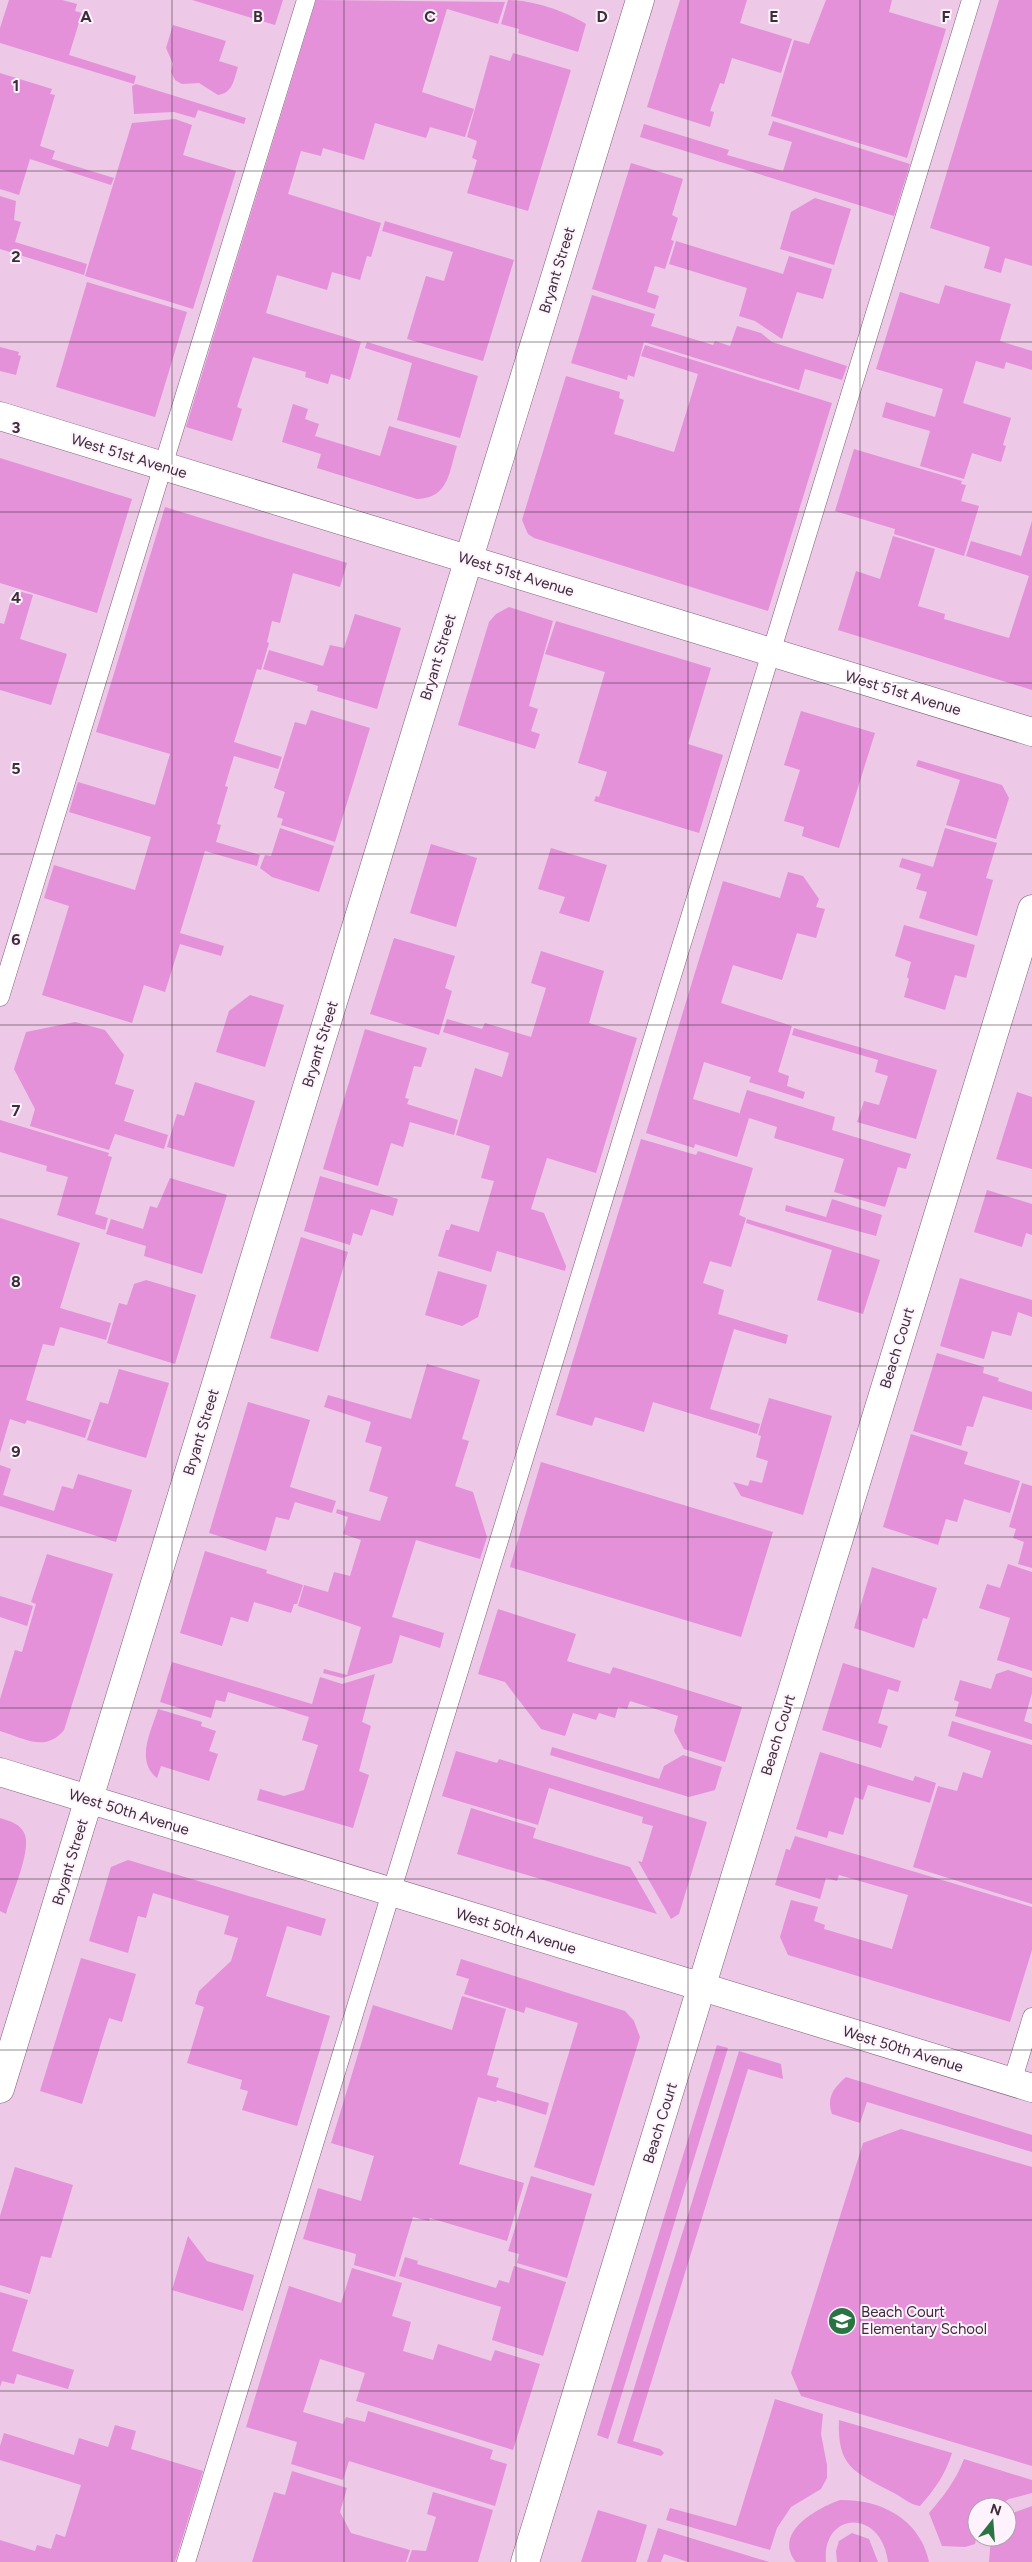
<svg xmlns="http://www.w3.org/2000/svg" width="1032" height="2562" font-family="Figtree,sans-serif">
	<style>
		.green { fill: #e491da }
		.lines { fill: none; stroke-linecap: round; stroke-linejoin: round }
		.lane-casing { stroke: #7e5e79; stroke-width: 19 }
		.street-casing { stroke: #7e5e79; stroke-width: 29 }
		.secondary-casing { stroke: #7e5e79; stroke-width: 29 }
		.lane { stroke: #fff; stroke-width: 18 }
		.street { stroke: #fff; stroke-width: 28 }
		.secondary { stroke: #fff; stroke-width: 28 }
		.grid { fill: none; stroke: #3b2d39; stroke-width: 1; stroke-opacity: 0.55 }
		.labels { text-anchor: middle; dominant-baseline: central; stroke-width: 4; stroke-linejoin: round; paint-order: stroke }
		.street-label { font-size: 15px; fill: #3b2d39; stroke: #fef2fc }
		.poi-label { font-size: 15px; fill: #3b2d39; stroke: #fef2fc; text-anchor: start }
		.grid-label { font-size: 16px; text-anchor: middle; font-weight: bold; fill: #3b2d39; stroke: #fef2fc; stroke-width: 4; stroke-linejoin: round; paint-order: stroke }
	</style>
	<rect width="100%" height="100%" fill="#edc8e7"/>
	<g class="green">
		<path d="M9 0H62L77 4 75 11 82 13 69 55 136 76 134 84 0 43V28Z"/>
		<path d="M192 0H283L275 25Z"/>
		<path d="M316 0 505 2 498 24 447 9 422 92 474 109 465 137 430 127 426 138 375 123 364 160 323 148 321 156 301 151 288 194 381 223 371 257 367 256 360 280 332 272 327 290 277 275 266 313 361 342 350 380 331 374 328 384 305 377 306 372 253 357 237 407 242 409 232 441 186 427Z"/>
		<path d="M508 0C533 0 565 11 586 24L578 52 518 33 519 29 501 24Z"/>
		<path d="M680 0H747L740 23 792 39 781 73 732 58 724 84 720 83 710 111 714 112 710 127 647 107Z"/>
		<path d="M826 0H892L889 12 946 29 907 158 771 116 794 40 809 44Z"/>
		<path d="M999 0H1032V266L1005 258 1001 273 984 268 990 247 930 228Z"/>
		<path d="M173 25 226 41 219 61 238 67C234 79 233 93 218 95L199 83 182 84 175 80 171 72 173 64 166 48Z"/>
		<path d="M513 53 571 70 528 211 467 193 477 160 472 158 477 141 467 137 490 55 510 61Z"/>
		<path d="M0 73 52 89 50 94 55 95 40 146 55 151 52 159 114 178 111 185 30 159 19 195 0 189Z"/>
		<path d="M136 84 246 118 244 124 198 110 195 118 174 112 134 114 132 86Z"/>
		<path d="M175 119 192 125 183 155 236 171 193 309 85 276 132 123Z"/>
		<path d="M773 121 910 164 894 216 640 137 644 124 729 150 727 155 783 171 792 142 768 135Z"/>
		<path d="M631 163 683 179 672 215 678 218 671 240 674 241 665 269 655 266 647 292 659 296 655 309 592 289Z"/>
		<path d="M0 196 16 201 14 220 21 222 15 242 87 264 84 275 0 249Z"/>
		<path d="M815 198 851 209 834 265 780 249 791 212Z"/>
		<path d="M385 221 514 260 483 361 407 339 426 276 444 281 453 252 382 231Z"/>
		<path d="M676 241 783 274 789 256 832 269 823 299 797 292 782 339 755 321 739 316 747 288 669 264Z"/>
		<path d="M87 282 187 312 155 417 56 387Z"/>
		<path d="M945 285 1011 304 1000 341 1032 351V370L1006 362 1004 369 976 361 963 403 1011 418 1003 445 1006 446 1001 462 972 453 964 479 920 466 930 431 882 417 886 402 935 417 943 389 876 369 900 292 939 304Z"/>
		<path d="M592 295 655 314 651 326 713 345 715 341 730 346 737 326 761 333 772 342 847 366 842 380 805 369 799 390 644 342 634 377 628 375 627 380 571 363Z"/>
		<path d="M367 342 478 376 460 438 397 420 412 363 365 348Z"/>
		<path d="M645 345 832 403 768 611 534 538 528 534 522 520 566 376 620 392 619 398 624 400 614 434 674 452 698 374 641 356Z"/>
		<path d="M0 347 19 352 18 355 21 356 16 375 0 371Z"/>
		<path d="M293 404 308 409 305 419 319 424 315 436 380 456 389 426 457 446C449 472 449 498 417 499L317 468 321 454 282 442Z"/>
		<path d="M854 449 962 481 961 484 966 485 961 501 979 506 964 556 894 534 895 529 835 511Z"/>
		<path d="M0 458 132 499 97 613 0 583Z"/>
		<path d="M165 507 347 563 340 587 293 573 280 623 272 621 267 642 269 643 261 670 257 669 234 742 282 757 278 769 234 756 225 786 228 787 217 824 221 825 216 842 260 855 257 866 205 851 180 933 224 946 221 956 180 944 165 992 144 985 132 1023 42 995 69 906 44 898 54 865 135 890 151 837 69 812 78 782 155 805 170 754 96 732Z"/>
		<path d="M1032 521V690L838 630 856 571 880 579 893 536 935 549 918 606 945 614 944 619 1009 638 1029 576 966 556 971 541 1021 556Z"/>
		<path d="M14 590 33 595 20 639 67 654 51 705 0 690V623L4 624Z"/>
		<path d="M509 607 553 621 529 706 538 709 531 731 540 734 535 749 458 725 489 622 496 614Z"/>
		<path d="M355 614 401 628 377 709 317 691 318 686 263 669 269 650 323 666 330 645 344 648Z"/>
		<path d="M556 621 711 668 688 744 723 755 699 833 594 801 596 796 599 797 607 772 578 763 605 672 545 654Z"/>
		<path d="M311 710 370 728 335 842 281 825 283 819 277 817 285 792 274 788 295 722 306 725Z"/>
		<path d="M801 711 875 733 839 848 802 836 804 827 784 821 800 770 784 765Z"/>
		<path d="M918 760 1002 785 1009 798 996 839 946 825 960 780 916 766Z"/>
		<path d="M280 828 334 846 319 892 272 877 260 868 265 855 271 856Z"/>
		<path d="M945 828 997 843 986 878 993 880 977 936 919 918 927 892 916 889 921 874 899 867 902 858 933 867Z"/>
		<path d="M431 844 477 858 456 927 410 913Z"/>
		<path d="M551 848 607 865 589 922 559 913 565 897 538 889Z"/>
		<path d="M788 872 803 876 819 899 816 907 825 909 816 938 797 933 782 980 733 965 721 1003 792 1026 778 1072 789 1076 787 1086 805 1092 803 1099 749 1082 751 1077 704 1062 693 1099 739 1113V1115L747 1090 835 1117 832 1130 911 1154 906 1169 898 1167 885 1207 834 1192 844 1159 774 1138 777 1127 749 1118 737 1157 695 1144 694 1148 646 1133 723 881 780 898Z"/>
		<path d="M904 925 975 945 966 978 955 975 945 1010 904 997 909 979 907 977 911 962 895 956Z"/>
		<path d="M394 938 455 956 445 988 452 991 439 1035 370 1014Z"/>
		<path d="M541 951 604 971 589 1023 637 1038 596 1173 547 1158 531 1209 544 1213 566 1266 565 1271 497 1251 491 1272 438 1256 446 1230H449L451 1224 479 1232 494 1181 481 1178 490 1146 456 1135 475 1068 502 1077 509 1053 443 1032 447 1019 482 1029 485 1023 531 1037 546 988 531 983Z"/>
		<path d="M250 995 284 1005 265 1067 216 1052 229 1011Z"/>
		<path d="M75 1022 105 1030 124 1055 115 1084 134 1090 124 1121 168 1135 164 1149 115 1134 109 1150 30 1126 35 1109 14 1069 26 1032Z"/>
		<path d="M794 1028 937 1070 916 1139 857 1122 864 1101 879 1105 888 1076 875 1072 878 1060 792 1035Z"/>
		<path d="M365 1029 427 1048 421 1067 414 1066 405 1098 409 1099 407 1104 458 1120 454 1135 410 1122 403 1147 391 1143 378 1186 323 1169Z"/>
		<path d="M195 1082 255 1101 234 1167 167 1147 177 1114 184 1116Z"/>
		<path d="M1017 1092 1032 1097V1169L996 1159Z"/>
		<path d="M0 1120 109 1153 108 1156 112 1157 95 1214 108 1218 105 1230 57 1215 68 1177 46 1171 47 1166 0 1152Z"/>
		<path d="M641 1139 696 1155 698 1151 753 1168 739 1215 746 1218 731 1267 710 1261 703 1283 724 1290 718 1314 788 1335 786 1344 734 1329 710 1409 760 1424 757 1434 653 1402 644 1432 595 1417 592 1426 556 1415Z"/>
		<path d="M320 1176 398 1199 393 1216 371 1209 362 1236 353 1233 350 1245 304 1231Z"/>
		<path d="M170 1178 227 1195 202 1274 144 1256 146 1246 106 1234 111 1219 143 1229 150 1206 157 1208Z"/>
		<path d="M987 1190 1032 1204V1235L1026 1233 1022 1247 974 1232Z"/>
		<path d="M832 1199 882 1215 876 1236 785 1211 786 1205 826 1217Z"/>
		<path d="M0 1218 80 1243 60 1308 111 1323 106 1340 60 1327 54 1346 43 1344 26 1400 91 1420 85 1438 27 1420 25 1424 10 1419 0 1453Z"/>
		<path d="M747 1219 880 1260 863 1314 817 1300 832 1250 746 1223Z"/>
		<path d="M301 1237 348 1252 318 1352 270 1338Z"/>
		<path d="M438 1271 487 1285 478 1317 462 1326 425 1315Z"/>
		<path d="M960 1278 1032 1300V1317L1018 1312 1011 1336 992 1331 984 1359 940 1346Z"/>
		<path d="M146 1280 196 1295 175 1364 107 1343 119 1303 127 1305 134 1284Z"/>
		<path d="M937 1353 984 1367 983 1373 999 1378 998 1381 1032 1392V1410L983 1396 973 1427 967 1426 961 1446 913 1431Z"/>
		<path d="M427 1364 480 1380 462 1439 469 1441 455 1486 473 1492 487 1537 480 1559 416 1540 392 1617 444 1633 440 1648 400 1635 392 1663 342 1678 323 1673 324 1669 347 1675 361 1627 298 1606 304 1585 328 1592 334 1572 350 1576 361 1540 343 1534 348 1517 336 1513 337 1509 380 1521 388 1497 369 1491 382 1447 365 1442 371 1422 324 1407 328 1395 411 1419Z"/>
		<path d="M119 1369 169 1383 146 1458 87 1440 100 1402 108 1404Z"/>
		<path d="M769 1398 832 1416 803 1515 741 1496 733 1482 748 1486 750 1480 762 1483 768 1461 756 1457 761 1436 758 1435Z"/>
		<path d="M248 1402 310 1420 290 1487 336 1501 332 1513 295 1502 289 1520 276 1517 266 1551 209 1533Z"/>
		<path d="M911 1434 968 1452 964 1464 1020 1481 1010 1513 964 1499 957 1522 946 1519 938 1545 883 1527Z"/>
		<path d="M541 1462 773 1532 741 1637 510 1567Z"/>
		<path d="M0 1465 11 1469 3 1495 54 1511 62 1486 73 1489 78 1474 132 1490 116 1542 0 1506Z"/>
		<path d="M1022 1483 1032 1486V1568L1018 1564 1024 1542 1013 1538 1016 1529 1009 1527Z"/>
		<path d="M205 1551 267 1570 266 1573 303 1585 297 1604H294L291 1613 254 1602 248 1622 231 1617 222 1646 180 1633Z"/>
		<path d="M47 1554 113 1574 64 1730C45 1753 24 1738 0 1731V1699L15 1650 22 1652 36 1604 31 1602Z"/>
		<path d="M1008 1564 1032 1572V1671L997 1660 1010 1618 979 1608 987 1584 1000 1588Z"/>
		<path d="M872 1567 937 1588 927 1619 923 1618 914 1648 854 1628Z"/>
		<path d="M0 1596 33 1606 27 1626 0 1617Z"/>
		<path d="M498 1609 576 1634 567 1661 610 1674 613 1667 742 1707 725 1762 684 1749 674 1731 678 1716 630 1701 627 1709 618 1707 615 1718 599 1713 596 1720 573 1713 565 1736 541 1729 505 1682 478 1674Z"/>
		<path d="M172 1662 312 1704 320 1677 342 1684 375 1674 362 1722 371 1726 359 1771 369 1775 353 1828 257 1800 260 1789 284 1796 304 1790 318 1745 302 1740 309 1717 228 1692 225 1702 216 1700 211 1718 160 1702Z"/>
		<path d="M843 1663 901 1681 898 1692 888 1689 878 1723 888 1726 881 1748 822 1730Z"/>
		<path d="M1008 1670 1032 1678V1693L1024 1721 1032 1724V1740L955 1716 959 1702 954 1700 960 1680 991 1689 996 1674Z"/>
		<path d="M158 1709 202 1722 201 1726 216 1731 209 1751 218 1754 209 1781 161 1766 157 1778C135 1760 151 1732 158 1709Z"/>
		<path d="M952 1721 1032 1745V1904L913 1867 938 1786 957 1791 963 1772 982 1778 991 1751 948 1736Z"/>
		<path d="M552 1747 659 1779 664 1766 683 1755 722 1767 715 1790 689 1797 550 1755Z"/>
		<path d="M456 1751 497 1763 499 1759 707 1822 679 1914 671 1919 638 1861 642 1862 653 1826 642 1823 643 1817 549 1788 538 1825 442 1796Z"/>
		<path d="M820 1752 913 1781 915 1776 936 1783 930 1803 868 1785 863 1800 855 1797 843 1835 829 1831 827 1838 796 1829Z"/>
		<path d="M471 1808 536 1828 533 1838 630 1867 657 1914 457 1854Z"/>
		<path d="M0 1818C10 1821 21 1824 25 1835 31 1852 11 1896 6 1914L0 1911Z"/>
		<path d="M795 1836 1032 1907V1950L1010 2022 788 1955 780 1937 791 1900 818 1907 814 1921 825 1925 824 1929 892 1949 908 1895 839 1875 837 1881 826 1878 820 1899 775 1885 786 1849 790 1850Z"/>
		<path d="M128 1860 326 1919 321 1936 287 1926 266 1996 330 2016 297 2126 242 2110 248 2091 240 2089 242 2080 187 2063 204 2007 195 2004 199 1991 231 1961 238 1938 224 1934 229 1916 153 1893 146 1918 138 1916 128 1953 89 1941 111 1867Z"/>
		<path d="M81 1958 136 1974 122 2022 109 2018 82 2104 40 2091Z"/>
		<path d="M461 1959 625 2011 634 2021 640 2037 594 2186 534 2167 578 2023 526 2007 524 2013 464 1994 469 1979 456 1975Z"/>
		<path d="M462 1996 506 2009 487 2075 499 2078 496 2087 549 2103 546 2115 497 2100 496 2102 478 2097 459 2164 524 2183 507 2241 430 2218 429 2221 413 2217 395 2277 354 2265 356 2254 303 2239 318 2188 361 2201 374 2156 331 2143 373 2005 452 2030Z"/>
		<path d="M717 2045 728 2048 608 2439 597 2435Z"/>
		<path d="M739 2051 781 2064 783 2079 748 2069 633 2441 660 2449 664 2453 661 2456 617 2443Z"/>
		<path d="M846 2077 1032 2135V2152L867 2102 860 2123 832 2114C826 2097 834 2088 846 2077Z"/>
		<path d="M901 2129 1032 2167V2466L801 2396 791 2373 863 2143Z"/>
		<path d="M15 2167 73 2185 51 2258 41 2256 30 2294 0 2285V2216Z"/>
		<path d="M531 2176 592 2194 567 2278 517 2263 519 2254 508 2251Z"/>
		<path d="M188 2236 207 2261 254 2275 243 2311 172 2290Z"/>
		<path d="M405 2257 418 2261 417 2264 496 2288 499 2280 509 2283 514 2266 566 2282 543 2356 492 2340 501 2307 399 2276Z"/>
		<path d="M352 2268 402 2283 392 2316 411 2322 403 2351 433 2360 438 2344 491 2361 495 2350 540 2364 513 2450 356 2401 365 2373 320 2359 303 2412 343 2424 346 2417 365 2422 368 2411 493 2450 490 2459 507 2464 495 2506 349 2461 343 2480 291 2464 297 2442 246 2427 289 2286 341 2303Z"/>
		<path d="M0 2292 28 2300 12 2351 74 2370 68 2389 17 2374 14 2384 2 2381 0 2387Z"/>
		<path d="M775 2399 823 2414 821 2434 827 2465V2478L821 2489 791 2507 777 2528 770 2550 666 2520 670 2508 736 2526Z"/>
		<path d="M839 2420 952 2453C945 2475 935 2489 920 2506 910 2505 901 2496 892 2492 855 2472 837 2468 839 2420Z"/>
		<path d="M115 2425 136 2431 131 2449 203 2471 175 2562H0V2540L35 2551 37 2545 51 2549 56 2534 65 2537 81 2485 0 2460V2446L4 2433 74 2455 79 2438 108 2447Z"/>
		<path d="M964 2459 1032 2480V2493L1009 2499 997 2507H977V2535L975 2544 965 2547 942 2546 929 2513C944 2496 956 2480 964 2459Z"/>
		<path d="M292 2471 347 2488 340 2512 351 2533 410 2550 406 2562H252L274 2492 285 2495Z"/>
		<path d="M433 2492 493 2510 478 2562H408L412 2550 426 2551 436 2517 427 2514Z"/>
		<path d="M840 2500C881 2499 920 2519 929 2562H888C881 2507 821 2512 826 2562H796C772 2533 817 2508 840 2500Z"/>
		<path d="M1032 2506V2562H989L991 2537H1007V2515Z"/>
		<path d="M598 2510 647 2525 636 2562H581Z"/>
		<path d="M658 2528 769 2562H688L664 2554 661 2562H647Z"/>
		<path d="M852 2533 869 2539 878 2562H837L836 2551 839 2541Z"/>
	</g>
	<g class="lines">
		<defs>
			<g id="lane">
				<path d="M0 997 306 0"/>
				<path d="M1012 2082 1032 2017"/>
				<path d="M186 2562 971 0"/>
			</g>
			<g id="street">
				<path d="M0 416 1032 732"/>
				<path d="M0 2089 640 0"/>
				<path d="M525 2562 1032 909"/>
			</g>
			<path id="secondary" d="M0 1772 1032 2088"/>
		</defs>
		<use href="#lane" class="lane-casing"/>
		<use href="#street" class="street-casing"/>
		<use href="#secondary" class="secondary-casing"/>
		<use href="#lane" class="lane"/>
		<use href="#street" class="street"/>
		<use href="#secondary" class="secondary"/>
	</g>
	<path class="grid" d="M172 0V2562M344 0V2562M516 0V2562M688 0V2562M860 0V2562M0 171H1032M0 342H1032M0 512H1032M0 683H1032M0 854H1032M0 1025H1032M0 1196H1032M0 1366H1032M0 1537H1032M0 1708H1032M0 1879H1032M0 2050H1032M0 2220H1032M0 2391H1032"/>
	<defs>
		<symbol id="school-disc" viewBox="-11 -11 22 22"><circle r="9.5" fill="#297442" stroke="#fef2fc"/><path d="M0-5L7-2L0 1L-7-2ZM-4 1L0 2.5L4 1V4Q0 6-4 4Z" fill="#fff"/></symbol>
	</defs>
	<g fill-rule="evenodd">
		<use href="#school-disc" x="826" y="2305" width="32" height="32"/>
	</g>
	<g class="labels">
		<g class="street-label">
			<text transform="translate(557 270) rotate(-73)">Bryant Street</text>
			<text transform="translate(129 456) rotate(17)">West 51st Avenue</text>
			<text transform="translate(516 574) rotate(17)">West 51st Avenue</text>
			<text transform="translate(438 657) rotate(-73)">Bryant Street</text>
			<text transform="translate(903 693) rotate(17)">West 51st Avenue</text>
			<text transform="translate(320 1044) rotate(-73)">Bryant Street</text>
			<text transform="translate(897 1348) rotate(-73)">Beach Court</text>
			<text transform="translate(201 1432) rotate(-73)">Bryant Street</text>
			<text transform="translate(778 1735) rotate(-73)">Beach Court</text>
			<text transform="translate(129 1812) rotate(17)">West 50th Avenue</text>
			<text transform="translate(70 1862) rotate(-73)">Bryant Street</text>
			<text transform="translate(516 1931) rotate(17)">West 50th Avenue</text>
			<text transform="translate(903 2049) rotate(17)">West 50th Avenue</text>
			<text transform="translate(660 2123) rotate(-73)">Beach Court</text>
		</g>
		<g class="poi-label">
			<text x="861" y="2312">Beach Court<tspan x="861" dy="17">Elementary School</tspan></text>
		</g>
	</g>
	<g class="grid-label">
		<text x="86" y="22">A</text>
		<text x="258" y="22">B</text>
		<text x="430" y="22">C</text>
		<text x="602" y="22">D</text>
		<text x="774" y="22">E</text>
		<text x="946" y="22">F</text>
		<text x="16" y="91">1</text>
		<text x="16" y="262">2</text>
		<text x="16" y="433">3</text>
		<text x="16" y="603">4</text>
		<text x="16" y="774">5</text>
		<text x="16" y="945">6</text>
		<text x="16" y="1116">7</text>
		<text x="16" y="1287">8</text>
		<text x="16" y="1457">9</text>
	</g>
	<g transform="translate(992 2522) rotate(17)"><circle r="24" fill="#fef2fc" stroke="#b0a3ae"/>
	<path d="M0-4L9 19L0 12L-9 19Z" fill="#297442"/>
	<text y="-8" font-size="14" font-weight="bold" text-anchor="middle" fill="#3b2d39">N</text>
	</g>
</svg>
